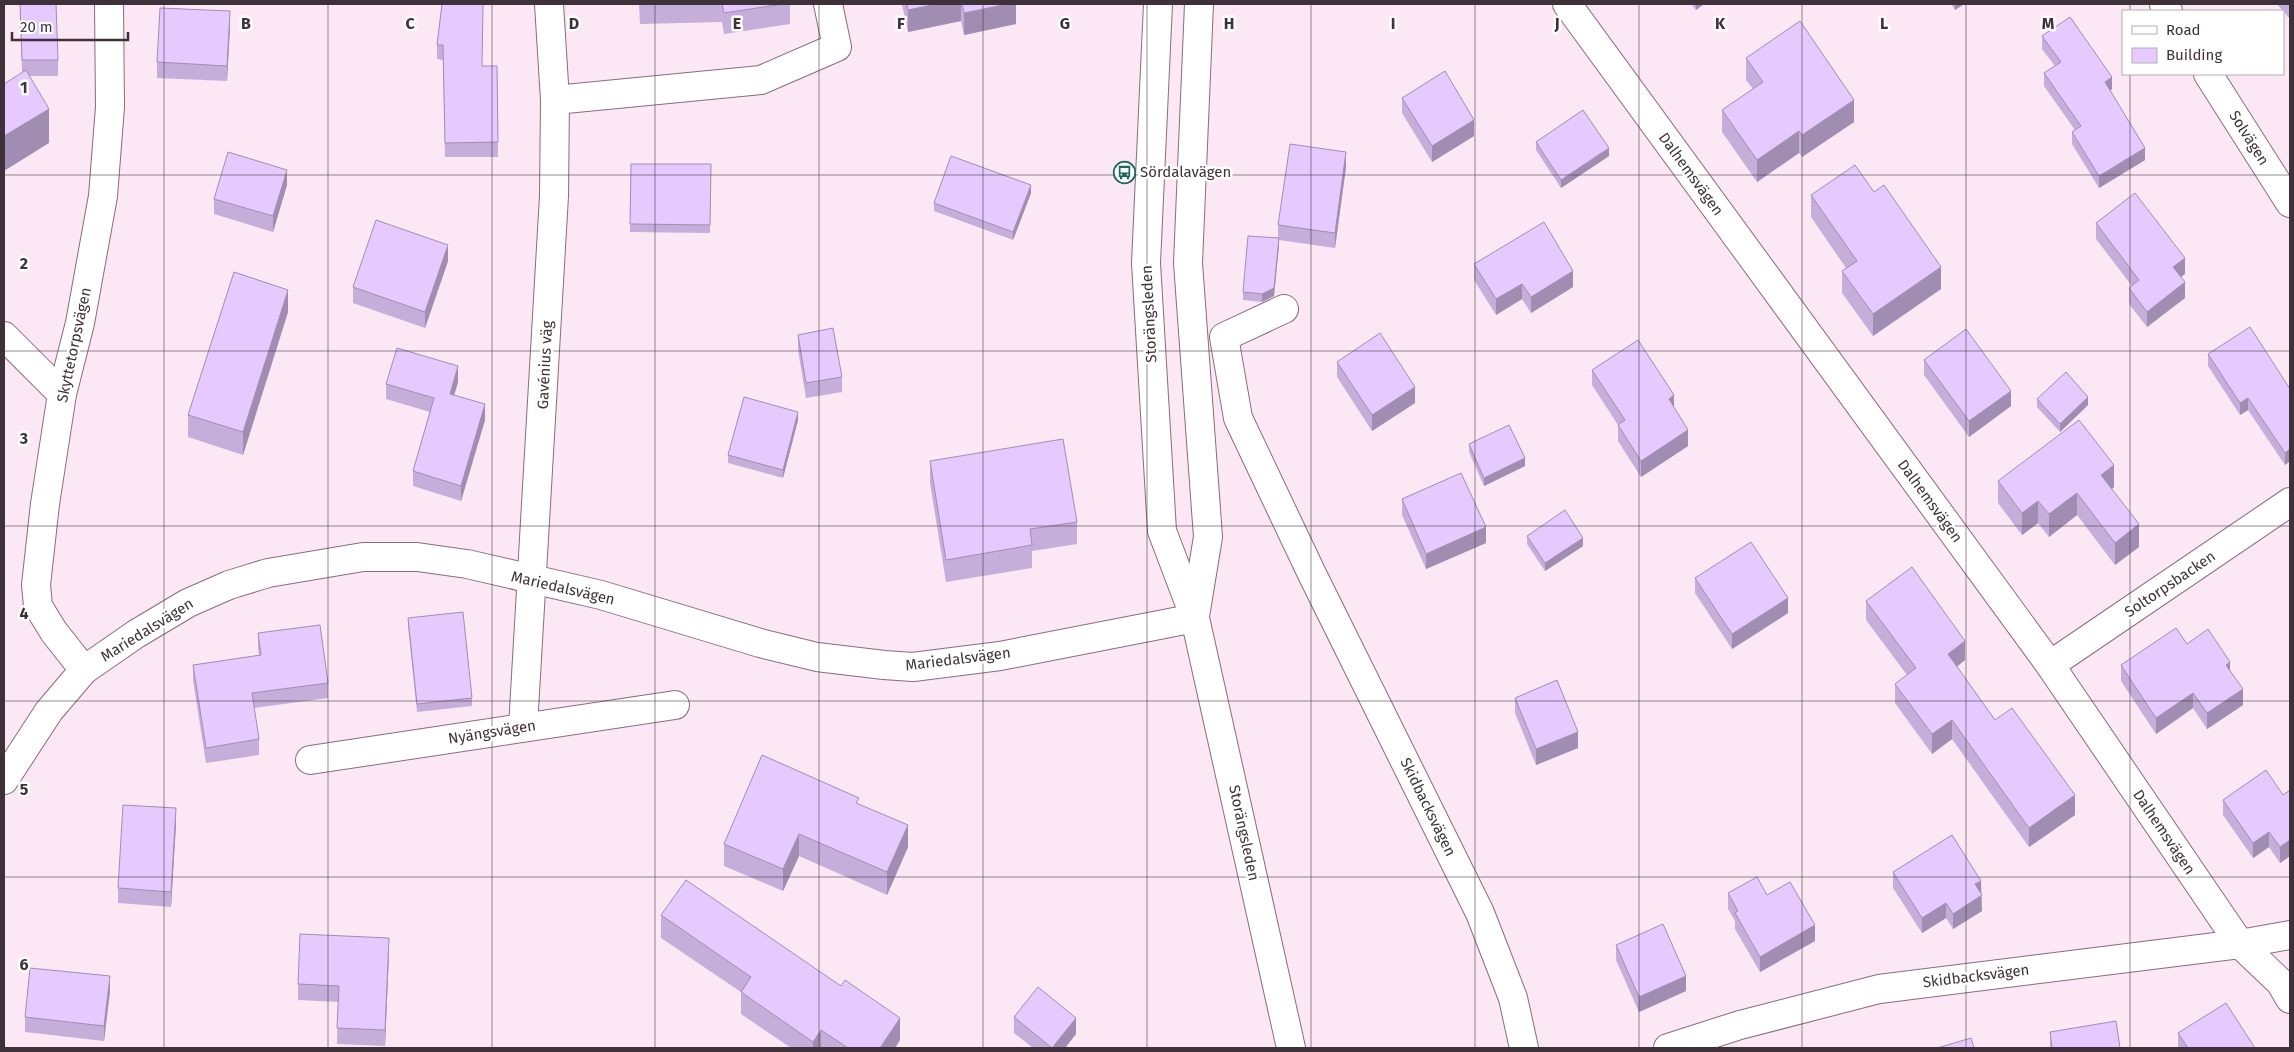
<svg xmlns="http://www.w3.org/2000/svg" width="2294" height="1052" font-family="'Fira Sans',sans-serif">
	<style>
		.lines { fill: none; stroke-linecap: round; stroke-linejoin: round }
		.minor-casing { stroke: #896c7f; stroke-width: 30 }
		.major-casing { stroke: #896c7f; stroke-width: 30 }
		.minor { stroke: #fff; stroke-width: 28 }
		.major { stroke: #fff; stroke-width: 28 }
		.wall { fill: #c6aedb }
		.shaded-wall { fill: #a18db2 }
		.building { fill: #e6caff; stroke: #a18db2 }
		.grid { fill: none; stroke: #3e3139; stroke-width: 1; stroke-opacity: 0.55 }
		.labels { text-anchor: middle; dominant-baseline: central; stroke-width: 5; stroke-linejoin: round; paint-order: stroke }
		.street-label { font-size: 15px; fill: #3e3139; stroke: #fff }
		.poi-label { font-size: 15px; fill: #3e3139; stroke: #fff; text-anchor: start }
		.grid-label { font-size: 16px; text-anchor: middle; font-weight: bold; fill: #3e3139; stroke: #fff; stroke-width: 5; stroke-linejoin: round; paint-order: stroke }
	</style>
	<rect width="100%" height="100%" fill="#fce7f4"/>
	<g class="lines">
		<defs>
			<g id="minor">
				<path d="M1567 4 2050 665 2240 944 2280 982 2290 999"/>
				<path d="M2164 4 2168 11"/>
				<path d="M2208 74 2290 203"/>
				<path d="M555 100 761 80 837 47 828 4"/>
				<path d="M1284 309 1224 337 1238 418 1312 574 1480 913 1513 998 1524 1048"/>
				<path d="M4 336 62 394"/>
				<path d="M2050 665 2290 502"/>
				<path d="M84 670 54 632 38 606 36 585 45 504 62 394 80 323 103 196 110 107 109 4"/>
				<path d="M523 727 554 196 555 100 549 4"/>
				<path d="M310 760 675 705"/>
				<path d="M4 780 49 711 84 670 136 634 188 603 229 585 268 573 363 557H417L467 564 601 595 760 643 817 657 884 665 913 667 1000 656 1195 618"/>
				<path d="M1668 1048 1740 1025 1879 989 2240 944 2290 935"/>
			</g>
			<g id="major">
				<path d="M1158 4 1146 263 1162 531 1195 618 1291 1048"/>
				<path d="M1195 616 1208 537 1188 263 1199 4"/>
			</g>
		</defs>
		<use href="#minor" class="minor-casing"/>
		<use href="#major" class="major-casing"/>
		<use href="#minor" class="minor"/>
		<use href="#major" class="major"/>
	</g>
	<g class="wall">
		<path d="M20 4 58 60V76H29L49 143 22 72Z"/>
		<path d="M442 4 482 66H497L498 157H445L443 60 437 59V45Z"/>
		<path d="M639 4H790V24L724 34 722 22 640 24Z"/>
		<path d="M902 4H1016V24L964 35 961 21 908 32Z"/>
		<path d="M1691 4H1704L1696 10Z"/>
		<path d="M1951 4H1964L1955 10Z"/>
		<path d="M2277 4H2290V19Z"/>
		<path d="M230 27 227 81 157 78V62Z"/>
		<path d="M2042 36 2112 89 2110 91 2145 160 2099 188 2072 144V132L2075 130 2044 86V73L2055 66 2042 49Z"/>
		<path d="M1746 58 1854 122 1802 157 1799 153 1757 182 1722 132V110L1753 89 1746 80Z"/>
		<path d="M1402 98 1474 136 1432 162 1402 113Z"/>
		<path d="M1536 142 1609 156 1561 188 1536 150Z"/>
		<path d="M631 164H711L710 233 630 232Z"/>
		<path d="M1346 167 1335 248 1279 240 1274 296 1262 302 1243 300V292L1278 238V225Z"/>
		<path d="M287 185 273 232 214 214V199Z"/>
		<path d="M1031 193 1013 240 934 211V203Z"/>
		<path d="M1811 195 1941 289 1873 336 1842 293V271L1846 268 1811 217Z"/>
		<path d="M2096 223 2185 274 2181 277 2185 298 2147 327 2129 304V288L2132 286 2096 239Z"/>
		<path d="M448 261 425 328 353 303V287Z"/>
		<path d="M1474 264 1573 287 1531 313 1522 299 1496 315 1474 280Z"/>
		<path d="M288 312 243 455 188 437V415Z"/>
		<path d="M798 335 842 377V392L806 398 798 350Z"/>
		<path d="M2208 354 2290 389V461L2285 465 2248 410 2240 415 2208 366Z"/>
		<path d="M1924 360 2011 406 1969 437 1924 375Z"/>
		<path d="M1337 362 1415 403 1372 431 1337 377Z"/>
		<path d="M1592 370 1674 408 1688 446 1641 477 1618 441V425L1592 385Z"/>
		<path d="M458 382 454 395 485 420 461 501 413 486V471L430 412 386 399V384Z"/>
		<path d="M2037 399 2088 405 2060 432 2037 407Z"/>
		<path d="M798 420 783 478 728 463V455Z"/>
		<path d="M1469 444 1525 466 1484 486 1469 452Z"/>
		<path d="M930 461 1077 522V544L1032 551V568L946 582 930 483Z"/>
		<path d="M1998 481 2114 487 2112 489 2139 547 2115 565 2077 515 2049 537 2038 523 2022 535 1998 503Z"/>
		<path d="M1402 499 1486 543 1426 569 1402 515Z"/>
		<path d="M1527 536 1583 546 1545 571 1527 544Z"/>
		<path d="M1695 578 1788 613 1732 649 1695 593Z"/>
		<path d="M1866 601 1965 660 1957 667 1995 720 2075 815 2029 847 1952 739 1932 754 1895 703V684L1907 675 1866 620Z"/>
		<path d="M408 618 472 698V706L417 712 408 626Z"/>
		<path d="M258 633 328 683V698L254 708 259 739V755L206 763 193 680V665L259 655 258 648Z"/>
		<path d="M2187 644 2230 671 2243 705 2207 729 2193 708 2156 734 2121 681V665Z"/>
		<path d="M1515 698 1578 748 1536 765 1515 713Z"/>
		<path d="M2290 790V856L2280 863 2269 847 2253 858 2223 815V800L2283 795Z"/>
		<path d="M859 804 908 847 887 895 799 856 783 891 724 866V844Z"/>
		<path d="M176 824 171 907 118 903V888Z"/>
		<path d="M1893 872 1981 894 1982 911 1953 929 1946 918 1922 933 1893 888Z"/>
		<path d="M1728 893 1815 941 1760 972 1735 929V921L1728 909Z"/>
		<path d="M661 915 900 1040 895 1048H791L741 1014V992L661 938Z"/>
		<path d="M1616 945 1686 991 1639 1012 1616 960Z"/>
		<path d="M389 953 385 1046 337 1044 338 1002 298 1000V984Z"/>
		<path d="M110 991 104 1041 25 1032V1017Z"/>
		<path d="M1014 1017 1076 1034 1065 1048H1033L1014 1033Z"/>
		<path d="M2050 1032 2120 1048H2050Z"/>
		<path d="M2178 1033 2255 1048H2178Z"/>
	</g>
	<g class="shaded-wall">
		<path d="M937 4H961V21L908 32V10Z"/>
		<path d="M1008 4H1016V24L964 35V13Z"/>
		<path d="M1696 4H1704L1696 10Z"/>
		<path d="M1955 4H1964L1955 10Z"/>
		<path d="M230 11V27L227 81V66Z"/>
		<path d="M2112 77V89L2105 94V82Z"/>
		<path d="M1854 100V122L1802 157V135Z"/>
		<path d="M49 109V143L4 171V136Z"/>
		<path d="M1474 120V136L1432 162V146Z"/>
		<path d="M1799 131V153L1757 182V160Z"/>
		<path d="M1609 148V156L1561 188V180Z"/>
		<path d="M2145 148V160L2099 188V176Z"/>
		<path d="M1346 152V167L1335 248V233Z"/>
		<path d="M287 170V185L273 232V216Z"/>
		<path d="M1031 185V193L1013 240V232Z"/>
		<path d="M1279 238V246L1274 296 1262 302V294Z"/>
		<path d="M448 245V261L425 328V312Z"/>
		<path d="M2185 258V274L2173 282V267Z"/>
		<path d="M1941 267V289L1873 336V314Z"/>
		<path d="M1573 271V287L1531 313V297Z"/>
		<path d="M2185 282V298L2147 327V312Z"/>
		<path d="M1522 284V299L1496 315V299Z"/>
		<path d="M288 290V312L243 455V432Z"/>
		<path d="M458 366V382L450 409V394Z"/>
		<path d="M1415 387V403L1372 431V415Z"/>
		<path d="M2011 391V406L1969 437V421Z"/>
		<path d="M1674 395V410L1669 399Z"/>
		<path d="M2088 397V405L2060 432V424Z"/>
		<path d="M2248 398V410L2240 415V403Z"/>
		<path d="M485 404V420L461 501V486Z"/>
		<path d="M798 412V420L783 478V470Z"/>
		<path d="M1688 430V446L1641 477V461Z"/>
		<path d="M2290 449V461L2285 465V453Z"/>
		<path d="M1525 458V466L1484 486V478Z"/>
		<path d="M2114 465V487L2101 497V475Z"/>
		<path d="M2077 493V515L2049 537V514Z"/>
		<path d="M2038 501V523L2022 535V513Z"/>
		<path d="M2139 524V547L2115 565V543Z"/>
		<path d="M1486 527V543L1426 569V554Z"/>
		<path d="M1583 538V546L1545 571V563Z"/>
		<path d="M1788 598V613L1732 649V634Z"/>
		<path d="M1965 641V660L1948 673V654Z"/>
		<path d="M2230 662V678L2226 665Z"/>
		<path d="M2243 689V705L2207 729V713Z"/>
		<path d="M2193 693V708L2156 734V718Z"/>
		<path d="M1952 720V739L1932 754V734Z"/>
		<path d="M1578 732V748L1536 765V749Z"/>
		<path d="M2075 795V815L2029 847V828Z"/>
		<path d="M176 808V824L171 907V892Z"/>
		<path d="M908 825V847L887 895V872Z"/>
		<path d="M2269 832V847L2253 858V843Z"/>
		<path d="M799 834V856L783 891V869Z"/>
		<path d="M2290 840V856L2280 863V847Z"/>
		<path d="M1981 881 1982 911 1953 929V914L1975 884Z"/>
		<path d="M1946 903V918L1922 933V918Z"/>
		<path d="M1815 925V941L1760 972V957Z"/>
		<path d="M389 938V953L385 1046V1030Z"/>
		<path d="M110 976V991L104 1041V1026Z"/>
		<path d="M1686 976V991L1639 1012V997Z"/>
		<path d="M900 1018V1040L895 1048H880Z"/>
		<path d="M1076 1018V1034L1065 1048H1052Z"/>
		<path d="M821 1030V1048H813V1042Z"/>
	</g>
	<g class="building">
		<path d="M20 4H56L58 60H22Z"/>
		<path d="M442 4H483L482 66H497L498 142 445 143 443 45H437Z"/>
		<path d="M722 4H783L724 13Z"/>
		<path d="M907 4H937L908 10Z"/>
		<path d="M962 4H1008L964 13Z"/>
		<path d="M160 8 230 11 227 66 157 62Z"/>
		<path d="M2070 17 2112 77 2105 82 2145 148 2099 176 2072 132 2081 126 2044 73 2061 62 2042 36Z"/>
		<path d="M1800 21 1854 100 1802 135 1799 131 1757 160 1722 110 1763 82 1746 58Z"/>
		<path d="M26 70 49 109 4 136V84Z"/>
		<path d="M1445 71 1474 120 1432 146 1402 98Z"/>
		<path d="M1583 110 1609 148 1561 180 1536 142Z"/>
		<path d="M1290 144 1346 152 1335 233 1278 225Z"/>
		<path d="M228 152 287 170 273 216 214 199Z"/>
		<path d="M951 156 1031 185 1013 232 934 203Z"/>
		<path d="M631 164H711L710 225 630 224Z"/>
		<path d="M1855 165 1874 192 1884 185 1941 267 1873 314 1842 271 1857 261 1811 195Z"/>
		<path d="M2135 193 2185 258 2173 267 2185 282 2147 312 2129 288 2139 280 2096 223Z"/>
		<path d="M376 220 448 245 425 312 353 287Z"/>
		<path d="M1544 222 1573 271 1531 297 1522 284 1496 299 1474 264Z"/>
		<path d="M1248 236 1279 238 1274 288 1262 294 1243 292Z"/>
		<path d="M234 272 288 290 243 432 188 415Z"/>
		<path d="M2250 327 2290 389V449L2285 453 2248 398 2240 403 2208 354Z"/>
		<path d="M833 328 842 377 806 383 798 335Z"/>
		<path d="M1966 329 2011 391 1969 421 1924 360Z"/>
		<path d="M1380 333 1415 387 1372 415 1337 362Z"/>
		<path d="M1638 340 1674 395 1669 399 1688 430 1641 461 1618 425 1625 420 1592 370Z"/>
		<path d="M397 348 458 366 450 394 485 404 461 486 413 471 434 398 386 384Z"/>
		<path d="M2066 372 2088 397 2060 424 2037 399Z"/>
		<path d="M744 397 798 412 783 470 728 455Z"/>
		<path d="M2079 420 2114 465 2101 475 2139 524 2115 543 2077 493 2049 514 2038 501 2022 513 1998 481Z"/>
		<path d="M1509 425 1525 458 1484 478 1469 444Z"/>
		<path d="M1063 439 1077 522 1030 529 1032 545 946 560 930 461Z"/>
		<path d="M1461 473 1486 527 1426 554 1402 499Z"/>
		<path d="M1565 510 1583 538 1545 563 1527 536Z"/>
		<path d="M1751 542 1788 598 1732 634 1695 578Z"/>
		<path d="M1912 567 1965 641 1948 654 1995 720 2012 708 2075 795 2029 828 1952 720 1932 734 1895 684 1916 668 1866 601Z"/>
		<path d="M463 612 472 698 417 704 408 618Z"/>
		<path d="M320 625 328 683 252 693 259 739 206 748 193 665 261 655 258 633Z"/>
		<path d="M2176 628 2187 644 2208 629 2230 662 2226 665 2243 689 2207 713 2193 693 2156 718 2121 665Z"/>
		<path d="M1557 680 1578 732 1536 749 1515 698Z"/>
		<path d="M762 755 859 798 856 803 908 825 887 872 799 834 783 869 724 844Z"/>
		<path d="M2266 770 2283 795 2290 790V840L2280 847 2269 832 2253 843 2223 800Z"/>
		<path d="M123 805 176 808 171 892 118 888Z"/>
		<path d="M1952 835 1981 881 1975 884 1982 895 1953 914 1946 903 1922 918 1893 872Z"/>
		<path d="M1757 877 1767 895 1790 882 1815 925 1760 957 1735 913 1738 911 1728 893Z"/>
		<path d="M686 880 841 986 845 980 900 1018 880 1048H848L821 1030 813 1042 741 992 751 977 661 915Z"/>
		<path d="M1663 924 1686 976 1639 997 1616 945Z"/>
		<path d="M300 934 389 938 385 1030 337 1028 339 986 298 984Z"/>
		<path d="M30 968 110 976 104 1026 25 1017Z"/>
		<path d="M1038 987 1076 1018 1052 1048 1014 1017Z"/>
		<path d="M2226 1003 2255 1048H2188L2178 1033Z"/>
		<path d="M2116 1021 2120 1048H2052L2050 1032Z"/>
		<path d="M1971 1038 1974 1048H1937Z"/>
	</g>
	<path class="grid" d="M164 4V1048M328 4V1048M492 4V1048M655 4V1048M819 4V1048M983 4V1048M1147 4V1048M1311 4V1048M1475 4V1048M1639 4V1048M1802 4V1048M1966 4V1048M2130 4V11M2130 74V1048M4 175H2290M4 351H2290M4 526H2290M4 701H2290M4 877H2290"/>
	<defs>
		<symbol id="bus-ring" viewBox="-11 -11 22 22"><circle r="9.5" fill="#fff" stroke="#1a655c" stroke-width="1.5"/><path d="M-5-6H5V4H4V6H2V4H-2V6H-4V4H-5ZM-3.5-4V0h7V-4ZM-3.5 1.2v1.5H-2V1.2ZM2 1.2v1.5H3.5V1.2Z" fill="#1a655c"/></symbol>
	</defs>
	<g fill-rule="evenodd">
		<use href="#bus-ring" x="1112" y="160" width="25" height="25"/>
	</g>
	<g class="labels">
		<g class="street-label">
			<text transform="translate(2249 138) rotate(58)">Solvägen</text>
			<text transform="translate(1691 174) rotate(54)">Dalhemsvägen</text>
			<text transform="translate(1149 314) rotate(-93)">Storängsleden</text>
			<text transform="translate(74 345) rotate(-78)">Skyttetorpsvägen</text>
			<text transform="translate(545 365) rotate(-87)">Gavénius väg</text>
			<text transform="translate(1930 501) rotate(54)">Dalhemsvägen</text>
			<text transform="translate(2170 584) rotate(-34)">Soltorpsbacken</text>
			<text transform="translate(563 588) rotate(13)">Mariedalsvägen</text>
			<text transform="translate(147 630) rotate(-32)">Mariedalsvägen</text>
			<text transform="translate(958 659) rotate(-7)">Mariedalsvägen</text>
			<text transform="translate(492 732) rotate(-9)">Nyängsvägen</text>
			<text transform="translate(1428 807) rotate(64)">Skidbacksvägen</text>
			<text transform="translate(2164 832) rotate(56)">Dalhemsvägen</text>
			<text transform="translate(1244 833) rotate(78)">Storängsleden</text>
			<text transform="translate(1976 976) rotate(-7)">Skidbacksvägen</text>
		</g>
		<g class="poi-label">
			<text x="1140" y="172">Sördalavägen</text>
		</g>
	</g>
	<g class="grid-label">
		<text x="246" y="29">B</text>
		<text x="410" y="29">C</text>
		<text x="574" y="29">D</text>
		<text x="737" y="29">E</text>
		<text x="901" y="29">F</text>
		<text x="1065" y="29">G</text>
		<text x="1229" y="29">H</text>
		<text x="1393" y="29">I</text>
		<text x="1557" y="29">J</text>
		<text x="1720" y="29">K</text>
		<text x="1884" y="29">L</text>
		<text x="2048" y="29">M</text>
		<text x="24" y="93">1</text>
		<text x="24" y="269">2</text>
		<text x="24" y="444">3</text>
		<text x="24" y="619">4</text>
		<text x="24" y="795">5</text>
		<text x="24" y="970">6</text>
	</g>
	<rect width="2294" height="1052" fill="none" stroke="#3e3139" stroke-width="10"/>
	<rect x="2122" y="10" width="162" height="65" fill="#ffffff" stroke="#b2adb0"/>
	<rect x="2132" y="26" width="25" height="8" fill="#ffffff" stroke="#b2adb0"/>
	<text x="2166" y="35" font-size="15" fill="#3e3139">Road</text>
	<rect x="2132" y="48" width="25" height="15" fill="#e6caff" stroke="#b2adb0"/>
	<text x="2166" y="60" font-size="15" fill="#3e3139">Building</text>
	<path d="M12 32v8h116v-8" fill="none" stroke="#3e3139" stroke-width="2.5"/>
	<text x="20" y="32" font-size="15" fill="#3e3139" stroke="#ffffff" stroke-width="4" paint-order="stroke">20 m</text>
</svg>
